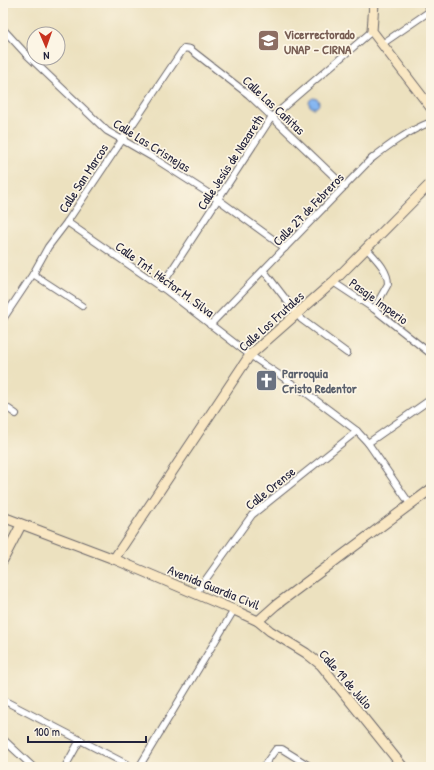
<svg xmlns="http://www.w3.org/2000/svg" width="434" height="770" font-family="'Patrick Hand',sans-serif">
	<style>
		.water { fill: url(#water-waves); stroke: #546c96 }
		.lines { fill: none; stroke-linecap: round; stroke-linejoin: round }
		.street-casing { stroke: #696569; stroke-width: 8 }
		.secondary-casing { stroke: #696569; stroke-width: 11 }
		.street { stroke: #fff; stroke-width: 6 }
		.secondary { stroke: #f9e7c3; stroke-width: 9 }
		.labels { text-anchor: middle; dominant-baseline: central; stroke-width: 3.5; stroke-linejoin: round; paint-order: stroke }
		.education-label { font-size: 13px; font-weight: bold; fill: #785e54; stroke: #fcf5e5; text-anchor: start }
		.street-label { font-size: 13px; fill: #22223b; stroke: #fcf5e5 }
		.worship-label { font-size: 13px; font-weight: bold; fill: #5b616d; stroke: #fcf5e5; text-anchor: start }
	</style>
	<defs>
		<pattern id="water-waves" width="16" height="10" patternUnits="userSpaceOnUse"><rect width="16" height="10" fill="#86b7f2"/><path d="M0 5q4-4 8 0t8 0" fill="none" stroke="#6d94c5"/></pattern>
	</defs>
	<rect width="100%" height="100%" fill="#fcf5e5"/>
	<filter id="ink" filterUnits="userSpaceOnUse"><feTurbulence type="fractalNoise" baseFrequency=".025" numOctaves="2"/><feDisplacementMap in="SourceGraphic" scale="8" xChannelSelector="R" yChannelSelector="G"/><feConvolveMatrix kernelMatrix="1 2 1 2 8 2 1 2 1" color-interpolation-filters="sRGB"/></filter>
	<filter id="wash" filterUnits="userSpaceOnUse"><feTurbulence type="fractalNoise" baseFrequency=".012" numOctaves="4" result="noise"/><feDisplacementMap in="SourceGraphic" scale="16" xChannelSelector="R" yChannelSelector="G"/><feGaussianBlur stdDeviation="0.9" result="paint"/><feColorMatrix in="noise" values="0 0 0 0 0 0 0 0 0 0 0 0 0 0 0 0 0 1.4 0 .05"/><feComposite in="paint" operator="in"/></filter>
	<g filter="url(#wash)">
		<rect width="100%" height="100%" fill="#ece1bf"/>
		<circle class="water" cx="314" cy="103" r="5"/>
	</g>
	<g filter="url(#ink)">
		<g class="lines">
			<defs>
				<g id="street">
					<path d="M427 3 431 12"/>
					<path d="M3 29 25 53 107 131 152 157 219 200 285 248"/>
					<path d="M382 44 430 11"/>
					<path d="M67 222 167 291 250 355 309 395 357 431 368 443 410 504"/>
					<path d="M367 249C376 259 388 270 388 284L374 309"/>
					<path d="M264 271 301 319 347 353"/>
					<path d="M33 274 82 306"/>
					<path d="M333 282 374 309 431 354"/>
					<path d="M160 288 271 118 372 31"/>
					<path d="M3 319 33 274 48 247 67 222 184 48 190 49 249 95 345 187"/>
					<path d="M210 325 370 160C389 145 408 131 431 122"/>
					<path d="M3 405 16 414"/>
					<path d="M368 443 431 399"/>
					<path d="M196 593 252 515 357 431"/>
					<path d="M3 700 132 767"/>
					<path d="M3 739 33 767"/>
					<path d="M65 767 80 740"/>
					<path d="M139 767 234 610"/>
					<path d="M263 767 276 749H282L311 767"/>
				</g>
				<g id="secondary">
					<path d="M374 3 372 31 431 108"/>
					<path d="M3 517 114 559 234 610 258 621 270 631 306 653 321 665 403 767"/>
					<path d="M114 559 250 355 333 282 431 183"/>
					<path d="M3 560 21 525"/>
					<path d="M258 621 276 605 431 489"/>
				</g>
			</defs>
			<use href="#street" class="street-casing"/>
			<use href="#secondary" class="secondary-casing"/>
			<use href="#street" class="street"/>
			<use href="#secondary" class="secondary"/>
		</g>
	</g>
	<defs>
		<symbol id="university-square" viewBox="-11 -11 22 22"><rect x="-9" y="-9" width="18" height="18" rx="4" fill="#8d6e63" stroke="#fcf5e5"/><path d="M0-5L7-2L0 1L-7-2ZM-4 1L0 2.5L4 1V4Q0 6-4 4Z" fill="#fff"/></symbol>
		<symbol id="church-square" viewBox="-11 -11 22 22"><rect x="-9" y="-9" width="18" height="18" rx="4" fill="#6b7280" stroke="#fcf5e5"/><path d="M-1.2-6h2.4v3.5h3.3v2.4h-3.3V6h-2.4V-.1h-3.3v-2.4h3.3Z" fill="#fff"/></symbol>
	</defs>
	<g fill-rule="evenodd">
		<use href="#university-square" x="256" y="28" width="25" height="25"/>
		<use href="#church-square" x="254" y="368" width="25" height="25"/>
	</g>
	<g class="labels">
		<g class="education-label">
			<text x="284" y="34">Vicerrectorado<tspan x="284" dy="15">UNAP - CIRNA</tspan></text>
		</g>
		<g class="street-label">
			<text transform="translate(274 105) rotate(43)">Calle Las Cañitas</text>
			<text transform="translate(152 145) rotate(32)">Calle Las Crisnejas</text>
			<text transform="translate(230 162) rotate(-57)">Calle Jesús de Nazareth</text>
			<text transform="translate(83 178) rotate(-57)">Calle San Marcos</text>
			<text transform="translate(308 209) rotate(-46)">Calle 27 de Febreros</text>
			<text transform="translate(165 279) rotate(36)">Calle Tnt. Héctor M. Silva</text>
			<text transform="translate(379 301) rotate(36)">Pasaje Imperio</text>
			<text transform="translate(271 321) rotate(-42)">Calle Los Frutales</text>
			<text transform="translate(270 488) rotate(-39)">Calle Orense</text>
			<text transform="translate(214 587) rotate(22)">Avenida Guardia Civil</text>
			<text transform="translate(346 679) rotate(49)">Calle 19 de Julio</text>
		</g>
		<g class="worship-label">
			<text x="282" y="373">Parroquia<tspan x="282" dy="15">Cristo Redentor</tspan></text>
		</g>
	</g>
	<rect width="434" height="770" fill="none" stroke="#fcf5e5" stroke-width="16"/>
	<g transform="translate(46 46) rotate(178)"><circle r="19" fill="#fcf5e5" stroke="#a5a1a1"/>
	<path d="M0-3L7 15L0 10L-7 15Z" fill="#c8321e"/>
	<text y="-6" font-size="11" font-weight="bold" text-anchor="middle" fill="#22223b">N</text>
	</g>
	<path d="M28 736v6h118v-6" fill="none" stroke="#22223b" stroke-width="2"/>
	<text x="34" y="736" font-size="12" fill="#22223b" stroke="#fcf5e5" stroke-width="3" paint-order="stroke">100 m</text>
</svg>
